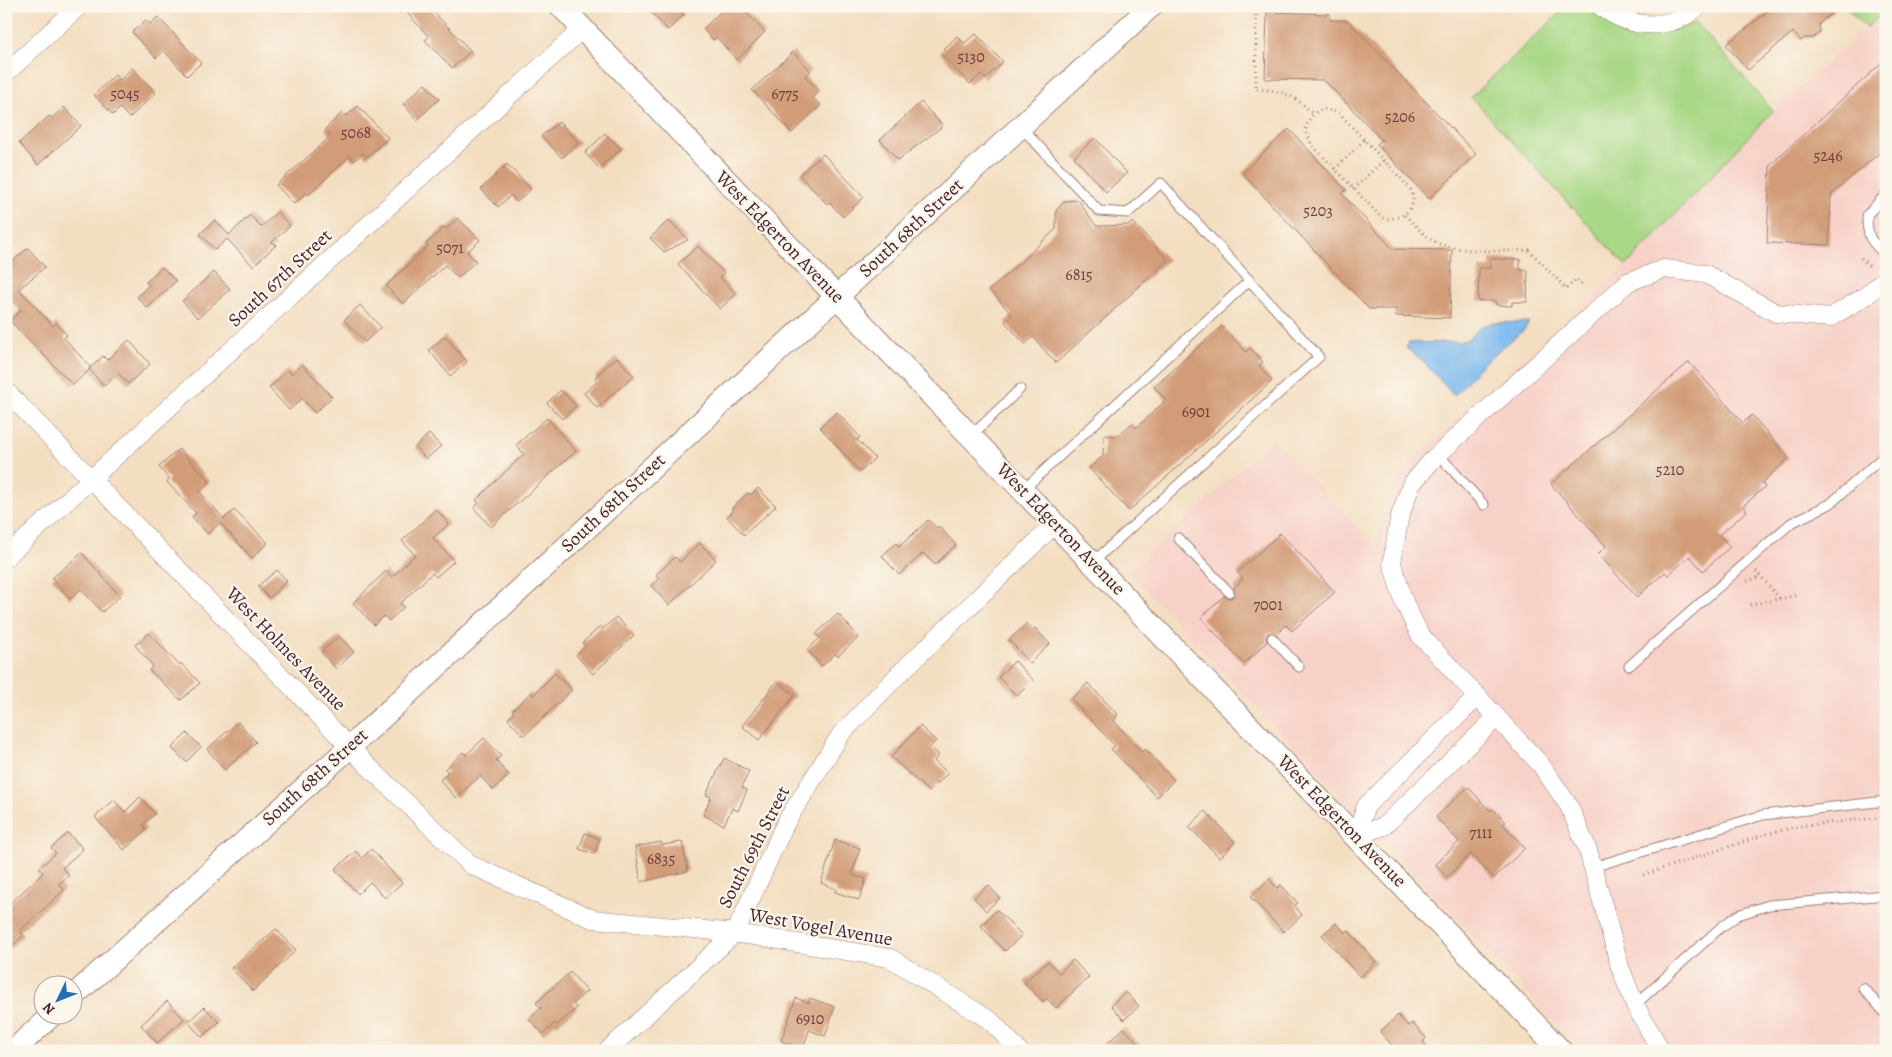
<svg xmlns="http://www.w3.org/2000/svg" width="1892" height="1057" font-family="Alegreya,serif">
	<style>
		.built { fill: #f7d1c8 }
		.green { fill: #a9d886; stroke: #7a7c58 }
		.water { fill: #7bb9ee; stroke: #626c8c }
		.building { fill: #d29c78 }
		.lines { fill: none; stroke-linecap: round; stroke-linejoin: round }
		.service-casing { stroke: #9e7e76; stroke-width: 11 }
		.minor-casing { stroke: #9e7e76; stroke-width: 19 }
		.tertiary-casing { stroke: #9e7e76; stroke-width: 24 }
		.path { stroke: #9e7e76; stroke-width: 3; stroke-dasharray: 1 4; stroke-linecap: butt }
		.service { stroke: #fff; stroke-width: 9 }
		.minor { stroke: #fff; stroke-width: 18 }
		.tertiary { stroke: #fff; stroke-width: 22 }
		.labels { text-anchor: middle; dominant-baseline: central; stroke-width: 4.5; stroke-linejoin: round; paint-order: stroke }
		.number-label { font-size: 16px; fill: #6c3e3e }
		.street-label { font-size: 19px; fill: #4a1f2b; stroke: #fbf7ec }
	</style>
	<rect width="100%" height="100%" fill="#fbf7ec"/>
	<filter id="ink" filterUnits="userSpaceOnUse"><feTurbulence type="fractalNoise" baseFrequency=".02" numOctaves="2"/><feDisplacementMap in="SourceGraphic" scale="10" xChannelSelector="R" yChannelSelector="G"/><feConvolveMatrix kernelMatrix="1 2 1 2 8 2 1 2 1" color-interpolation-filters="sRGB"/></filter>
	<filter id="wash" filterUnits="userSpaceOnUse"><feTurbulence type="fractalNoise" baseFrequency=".0096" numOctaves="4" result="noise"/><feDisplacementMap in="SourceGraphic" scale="20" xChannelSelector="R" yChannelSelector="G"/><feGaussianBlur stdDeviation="1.12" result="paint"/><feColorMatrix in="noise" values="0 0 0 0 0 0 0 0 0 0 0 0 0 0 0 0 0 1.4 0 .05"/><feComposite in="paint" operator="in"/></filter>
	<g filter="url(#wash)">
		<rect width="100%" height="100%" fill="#f3dec1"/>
		<path class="built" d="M1886 11V1051H1583L1126 569 1140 562 1273 439 1377 547 1386 504 1399 480 1413 460 1626 266 1773 111Z"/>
		<g class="green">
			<path d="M1567 6C1573 6 1581 5 1586 6 1593 8 1599 17 1605 20 1634 35 1667 36 1696 22L1773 111 1626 266 1471 97Z"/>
			<path d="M1845 6H1886V11L1866 28Z"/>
		</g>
		<path class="water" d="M1529 322 1525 329 1483 363 1454 396 1422 360 1406 348 1408 343 1459 342 1468 339 1481 326 1492 323Z"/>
		<g id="blocks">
			<g class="building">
				<path d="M401 6H428L471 51 452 68 425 40 429 37Z"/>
				<path d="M645 6H676L684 15 668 30Z"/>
				<path d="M726 6H740L765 32 737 60 716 37 713 40 703 29Z"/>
				<path d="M1774 6H1839L1819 24 1820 32 1813 38H1804L1801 41 1793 32 1748 70 1726 45Z"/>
				<path d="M1267 12 1330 14V20H1347L1476 154 1429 199 1377 144 1382 140 1324 80 1265 79Z"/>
				<path d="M158 17 201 63 187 76 164 51 156 58 132 32 146 20 150 24Z"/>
				<path d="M976 34 1003 62 985 79 981 74 970 84 940 53 957 36 964 43Z"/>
				<path d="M793 52 811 71 805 76 819 91 812 97 821 105 792 133 752 90Z"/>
				<path d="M1886 59V147L1831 195 1829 245 1767 243 1770 165Z"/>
				<path d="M132 68 156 93 129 118 120 108 113 115 94 95 115 75 120 80Z"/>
				<path d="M425 84 439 99 417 120 403 104Z"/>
				<path d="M921 102 943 126 898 160 880 140Z"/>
				<path d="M358 106 388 138 367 157 363 153 354 161 350 156 308 195 306 193 294 204 276 185 331 136 325 129 342 113 346 116Z"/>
				<path d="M64 107 81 126 38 165 19 143 49 116 52 118Z"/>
				<path d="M559 122 579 143 562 158 541 136Z"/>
				<path d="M1289 129 1346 190 1342 194 1393 249 1452 250 1450 318 1395 316 1396 309H1369L1242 173Z"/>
				<path d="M605 133 621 149 599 168 585 153Z"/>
				<path d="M1095 138 1127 173 1106 192 1074 157Z"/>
				<path d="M823 154 864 197 843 217 829 202 827 204 799 175Z"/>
				<path d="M507 164 531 189 517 202 511 195 498 207 481 189Z"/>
				<path d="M1078 200 1096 226 1129 225 1133 222 1168 260 1056 363 1033 337 1025 344 1005 322 1012 315 990 290 1056 229V210L1065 201Z"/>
				<path d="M277 212 290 226 272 242 276 245 253 266 227 239 215 250 200 234 215 220 229 235 250 215 261 227Z"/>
				<path d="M458 218 480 240 467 252 476 261 458 278 445 265 403 304 386 286 428 246 426 244 444 227 447 229Z"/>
				<path d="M669 220 688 240 664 252 650 238Z"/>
				<path d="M698 246 724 273 720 277 736 294 720 309 678 264Z"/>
				<path d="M28 248 45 267 19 289 53 326 56 323 67 335 64 338 91 368 73 385 10 321 21 310 10 297 6 300V267Z"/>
				<path d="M1490 259H1520V270H1528L1527 302H1512V306L1496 305V301H1478L1479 268H1490Z"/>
				<path d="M162 267 176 281 147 308 137 297 149 285 146 282Z"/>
				<path d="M214 272 230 289 198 318 182 301Z"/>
				<path d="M360 305 381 327 365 342 344 320Z"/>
				<path d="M1222 326 1246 352 1250 348 1263 362 1259 366 1272 381 1129 511 1089 468 1103 456 1104 435 1118 436 1132 423 1136 428 1166 400 1154 387Z"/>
				<path d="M445 336 467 362 450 376 429 350Z"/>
				<path d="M129 340 150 364 128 384 118 373 104 386 89 369 103 356 107 360Z"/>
				<path d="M617 357 634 376 597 408 584 393 598 381 595 377Z"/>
				<path d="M1689 362 1743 423 1752 415 1789 458 1762 483 1765 487 1743 506 1747 511 1719 535 1730 547 1703 571 1690 556 1668 575 1665 572 1637 597 1598 554 1606 546 1551 484Z"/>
				<path d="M302 364 332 397 315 413 302 399 289 410 269 388 288 370 292 374Z"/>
				<path d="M561 390 576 406 562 419 547 403Z"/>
				<path d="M837 412 860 437 857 440 875 458 860 472 820 427Z"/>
				<path d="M547 418 576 451 491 527 474 508 479 503 476 500 524 454 516 445Z"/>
				<path d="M429 434 441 446 426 459 415 447Z"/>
				<path d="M179 449 210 482 199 491 224 519 234 510 268 543 252 558 220 523 208 534 203 529 192 517 196 513 167 482 169 479 159 467Z"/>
				<path d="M758 488 776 506 744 535 727 517 734 510 732 508 748 493 751 495Z"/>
				<path d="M436 509 449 524 433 538 454 561 436 577 432 573 400 604 404 607 389 621 384 616 374 625 353 603 386 571 392 577 415 555 402 541Z"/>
				<path d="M928 520 937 528 939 526 956 545 935 565 923 553 899 575 882 556 896 543 899 547Z"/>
				<path d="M1280 533 1335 592 1292 631 1286 625 1277 634 1268 633 1266 637 1267 642 1244 664 1201 618 1224 596 1230 598 1234 596V588L1243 579 1237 573Z"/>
				<path d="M700 543 716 560 669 605 651 586 660 578 656 575 675 557 680 562Z"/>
				<path d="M82 553 120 596 102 612 81 589 70 599 52 578Z"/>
				<path d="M277 570 287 581 269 598 258 586Z"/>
				<path d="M838 614 859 637 838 656 835 654 822 666 807 650 820 638 816 634Z"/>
				<path d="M616 617 634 635 593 674 576 655 585 646 582 643 601 626 603 629Z"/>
				<path d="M1027 623 1033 630 1035 628 1050 644 1030 663 1009 640Z"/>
				<path d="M149 633 179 665 181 663 200 683 181 700 149 670 153 666 135 645Z"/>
				<path d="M339 636 354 652 336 669 321 652Z"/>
				<path d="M1015 661 1033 680 1017 696 998 677Z"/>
				<path d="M555 673 572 690 524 736 508 719 514 713 512 711 530 693 533 695Z"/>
				<path d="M777 681 795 695 759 740 742 726Z"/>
				<path d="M1088 683 1118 715 1113 720 1142 752 1145 749 1174 780 1157 797 1111 749 1115 746 1071 699Z"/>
				<path d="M238 722 256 742 225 770 207 749Z"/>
				<path d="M920 726 936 741 930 747 939 755 934 761 948 773 929 792 891 757Z"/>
				<path d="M187 733 201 747 186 762 172 748Z"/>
				<path d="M484 738 501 756 496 761 509 775 493 790 480 776 456 798 440 780 448 772 445 769 463 752 466 755Z"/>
				<path d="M724 758 749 771 742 787 747 790 738 811 732 808 724 825 703 815 711 797 706 795Z"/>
				<path d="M1468 787 1490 811 1493 809 1506 822 1503 824 1525 848 1494 878 1471 854 1447 877 1435 864 1459 842 1436 817Z"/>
				<path d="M140 797 155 814 143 825 146 829 142 834 124 850 95 817 114 800 125 812Z"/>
				<path d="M1205 811 1235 842 1220 858 1189 827Z"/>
				<path d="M68 833 83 849 62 868 69 875 59 884 64 890 20 931 24 935 6 952V907L43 873 39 868 56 853 51 848Z"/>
				<path d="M585 833 600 839 594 854 579 849Z"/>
				<path d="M835 840 860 848 852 875 866 879 859 900 835 892 836 889 821 883Z"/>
				<path d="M661 842 662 845 682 842 688 871 641 882 635 847Z"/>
				<path d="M371 849 402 883 385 898 370 882 358 894 335 869 356 851 362 858Z"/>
				<path d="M1269 879 1277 888 1281 885 1298 903 1295 906 1302 915 1284 932 1250 897Z"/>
				<path d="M988 885 1000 898 986 911 974 898Z"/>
				<path d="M997 910 1022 935 1005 951 981 926Z"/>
				<path d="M1336 923 1345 933 1348 930 1376 962 1360 977 1322 935Z"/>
				<path d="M276 929 296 950 253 991 231 968Z"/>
				<path d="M1073 960 1089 977 1056 1008 1047 999 1043 1002 1024 982 1048 961 1059 973Z"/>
				<path d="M570 972 587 991 573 1004 577 1008 557 1025 555 1023 543 1034 529 1019 541 1008 536 1003Z"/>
				<path d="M1126 992 1139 1006 1124 1020 1111 1005Z"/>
				<path d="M796 998 809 1003 810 998 835 1007 825 1036 809 1030 803 1049 781 1041Z"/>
				<path d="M167 1001 184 1019 157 1043 141 1025Z"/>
				<path d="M204 1007 219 1022 202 1037 188 1022Z"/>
				<path d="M1398 1015 1408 1026 1412 1023 1426 1038 1423 1042 1431 1051H1397L1380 1032Z"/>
				<path d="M1124 1028 1145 1051H1099Z"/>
			</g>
		</g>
	</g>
	<g filter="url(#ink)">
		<use href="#blocks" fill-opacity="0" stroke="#9e7e76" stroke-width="1"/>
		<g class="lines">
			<defs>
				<g id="service">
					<path d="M1021 127 1099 211 1128 213 1161 183 1319 357 1093 562"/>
					<path d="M1886 194 1867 215C1867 238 1870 240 1886 256"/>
					<path d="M971 436 1020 389"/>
					<path d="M1438 454 1484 505"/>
					<path d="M1023 490 1250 280"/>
					<path d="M1178 538 1229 592"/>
					<path d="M1272 638 1299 667"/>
					<path d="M1629 666 1791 523 1830 504 1886 454"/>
					<path d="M1593 867 1763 815 1886 801"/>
					<path d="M1863 988 1886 1014"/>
					<path d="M1635 1005 1720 928 1738 915 1769 905 1886 895"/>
				</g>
				<g id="minor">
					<path d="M1600 6C1631 29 1668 32 1699 6"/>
					<path d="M6 73 79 6"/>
					<path d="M6 391 367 765 471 865 593 919 735 933 890 958 991 1021 1019 1051"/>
					<path d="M6 557 582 29"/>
					<path d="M1356 836 1366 806 1478 696"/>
					<path d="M1356 836 1384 826 1497 717"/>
					<path d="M607 1051 735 933 786 822 841 734 899 674 1056 523"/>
					<path d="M1661 1051 1635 1005 1620 967 1588 850 1569 806 1541 765 1420 635 1404 602 1392 563 1399 519 1411 485 1434 458 1628 282 1664 269 1706 274 1776 313 1829 318 1866 296 1886 278"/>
				</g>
				<g id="tertiary">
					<path d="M561 6 836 296 1561 1051"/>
					<path d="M72 997 350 747 1151 6"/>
					<path d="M13 1051 53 1014"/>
				</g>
			</defs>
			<use href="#service" class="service-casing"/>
			<use href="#minor" class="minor-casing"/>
			<use href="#tertiary" class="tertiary-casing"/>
			<g class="path">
				<path d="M1253 6 1256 10V89C1280 90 1296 95 1313 114"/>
				<path d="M1324 109 1339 113 1409 187C1422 207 1401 222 1382 218L1312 145 1305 131C1308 119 1312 112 1324 109Z"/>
				<path d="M1335 169 1364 140"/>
				<path d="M1353 189 1384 160"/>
				<path d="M1405 215C1413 223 1421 232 1430 239 1453 254 1502 251 1529 250L1566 289 1576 279 1583 286"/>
				<path d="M1861 258 1871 268"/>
				<path d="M1756 571 1780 599"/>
				<path d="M1747 581 1760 577"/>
				<path d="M1750 605 1798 595"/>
				<path d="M1643 875 1767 834 1799 826 1886 817"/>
			</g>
			<use href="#service" class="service"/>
			<use href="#minor" class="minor"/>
			<use href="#tertiary" class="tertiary"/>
		</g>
	</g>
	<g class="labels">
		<g class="number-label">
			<text x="971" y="57">5130</text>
			<text x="125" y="94">5045</text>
			<text x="785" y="94">6775</text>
			<text x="1400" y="117">5206</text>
			<text x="356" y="133">5068</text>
			<text x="1828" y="156">5246</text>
			<text x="1318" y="211">5203</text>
			<text x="450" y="248">5071</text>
			<text x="1079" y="275">6815</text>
			<text x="1196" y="412">6901</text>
			<text x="1670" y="470">5210</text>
			<text x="1268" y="605">7001</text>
			<text x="1481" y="833">7111</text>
			<text x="661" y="859">6835</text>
			<text x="810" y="1019">6910</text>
		</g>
		<g class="street-label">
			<text transform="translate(911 228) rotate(-43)">South 68th Street</text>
			<text transform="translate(780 237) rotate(46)">West Edgerton Avenue</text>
			<text transform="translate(280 278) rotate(-43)">South 67th Street</text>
			<text transform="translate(613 503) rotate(-43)">South 68th Street</text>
			<text transform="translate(1061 529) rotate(46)">West Edgerton Avenue</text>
			<text transform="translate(286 649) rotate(46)">West Holmes Avenue</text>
			<text transform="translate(315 777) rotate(-42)">South 68th Street</text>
			<text transform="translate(1342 821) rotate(46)">West Edgerton Avenue</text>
			<text transform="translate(754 847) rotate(-63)">South 69th Street</text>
			<text transform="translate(821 927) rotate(10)">West Vogel Avenue</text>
		</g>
	</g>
	<rect width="1892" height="1057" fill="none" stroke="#fbf7ec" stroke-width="25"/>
	<g transform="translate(58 1000) rotate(227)"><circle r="24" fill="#fbf7ec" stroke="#b4a19f"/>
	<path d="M0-4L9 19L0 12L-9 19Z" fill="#1f6fb2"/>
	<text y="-8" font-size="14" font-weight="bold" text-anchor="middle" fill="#4a1f2b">N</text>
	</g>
</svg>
